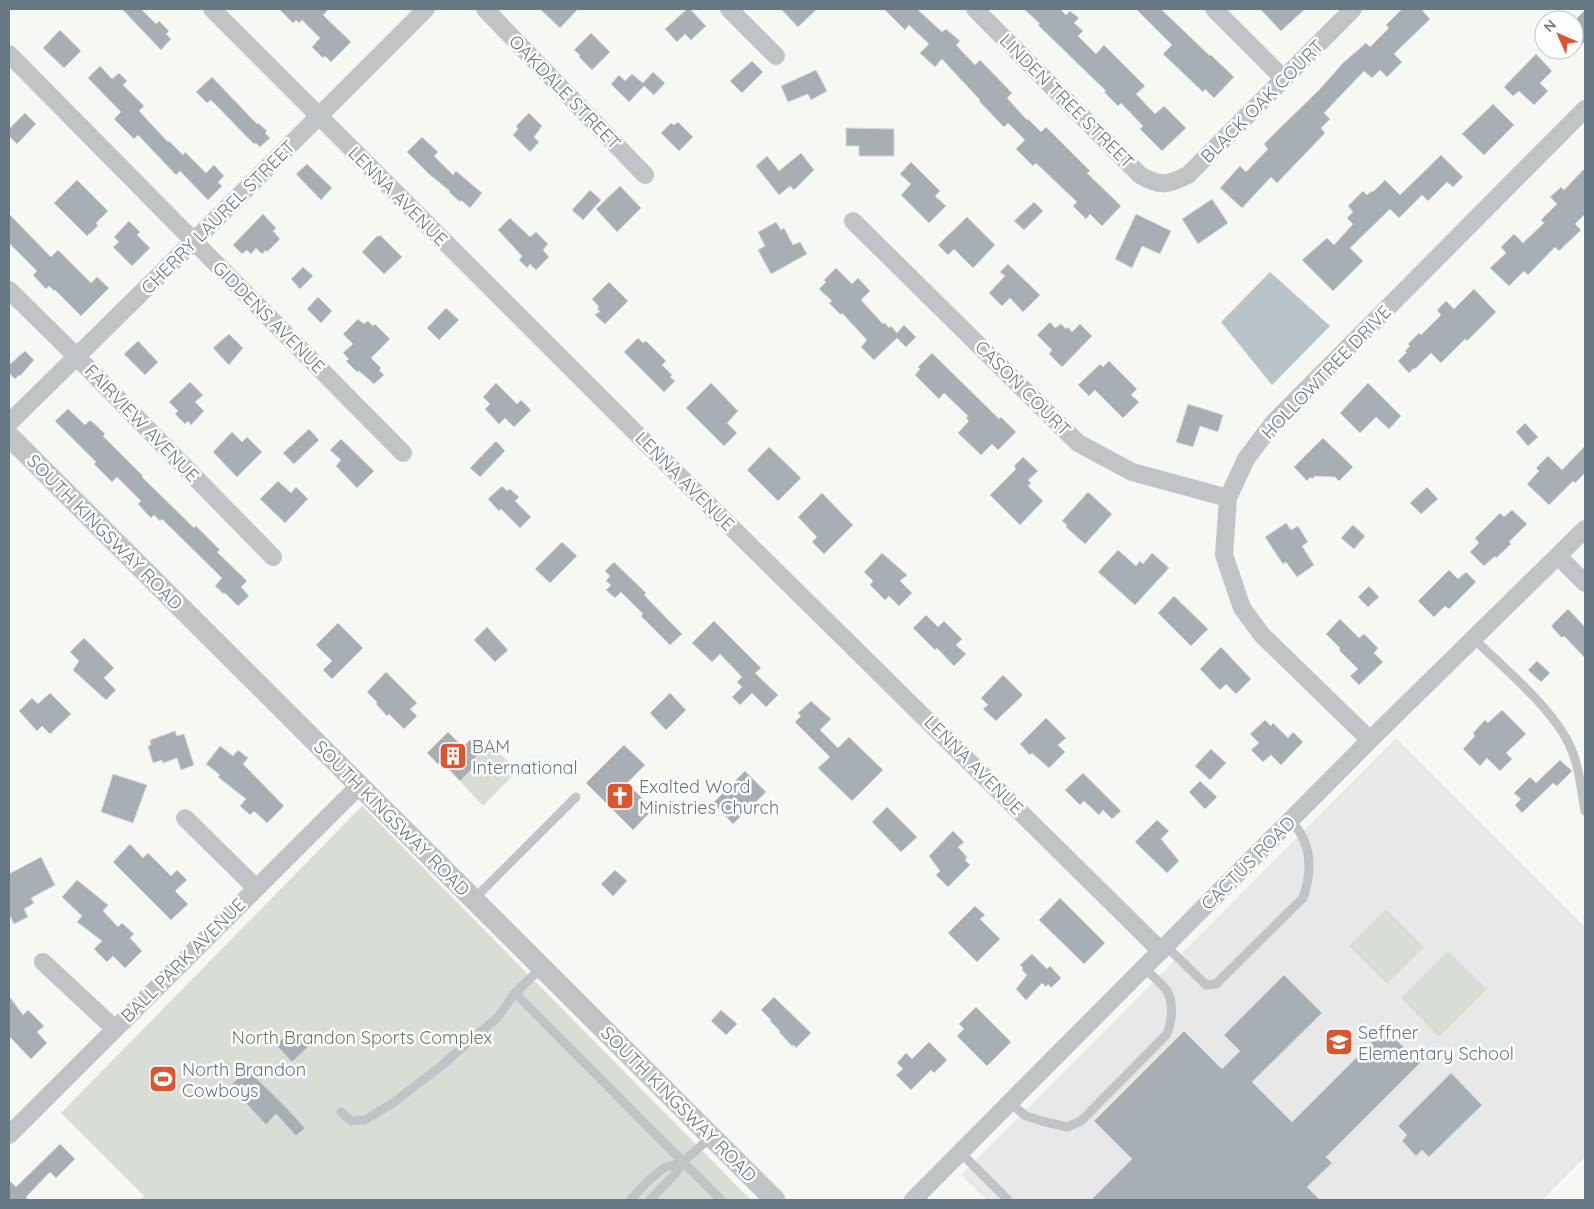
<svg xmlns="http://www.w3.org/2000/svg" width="1594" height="1209" font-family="Quicksand,sans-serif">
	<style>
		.built { fill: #e7e8e7 }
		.green { fill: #d8ddd5 }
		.water { fill: #b9c4c8 }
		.building { fill: #a7afb5; stroke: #d8d8d6 }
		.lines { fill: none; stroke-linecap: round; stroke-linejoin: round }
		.service { stroke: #c0c4c7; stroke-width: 9 }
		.minor { stroke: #c0c4c7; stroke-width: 18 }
		.tertiary { stroke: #c0c4c7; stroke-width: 21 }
		.labels { text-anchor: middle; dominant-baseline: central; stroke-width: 5; stroke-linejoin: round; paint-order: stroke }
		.street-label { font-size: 18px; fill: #677784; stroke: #fff }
		.poi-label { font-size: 18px; fill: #677784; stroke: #fff; text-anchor: start }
		.park-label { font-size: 18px; fill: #6a7b65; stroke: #fff }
	</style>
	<rect width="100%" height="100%" fill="#f7f7f4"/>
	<path class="built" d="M1396 738 1585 927V1157L1542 1200H987L961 1175Z"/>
	<g class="green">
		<path d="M486 742 518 770 483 806 460 781 479 763 475 758 482 752 479 748Z"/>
		<path d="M362 806 751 1200H140L144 1196 61 1113Z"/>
		<path d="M1386 909 1424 947 1387 984 1349 946Z"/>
		<path d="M1448 951 1487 989 1439 1037 1401 998Z"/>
	</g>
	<path class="water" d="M1270 272 1330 326 1272 385 1221 322Z"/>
	<g class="building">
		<path d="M122 9H141L156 24 159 21 169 31 166 34 171 39 161 50Z"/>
		<path d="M279 9H329L323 15 351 42 331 62 325 56 323 58 312 47 320 38 302 20 299 23 296 20 293 23Z"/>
		<path d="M540 9H578L560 28Z"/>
		<path d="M687 9H690L706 26 691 40 685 34 677 42 665 29Z"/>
		<path d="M781 9H817L798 27Z"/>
		<path d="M884 9H917L942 32 946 29 960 41 956 45 975 65 980 60 1012 93 1007 98 1027 120 1028 119 1041 132 1046 127 1090 171 1087 173 1121 206 1102 226 1090 214 1086 219 1073 206 1077 202 1036 163 1033 166 1016 149 1025 140 1008 123 1004 127 979 101 980 100 942 59 935 67 920 53 929 44 909 25 905 30Z"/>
		<path d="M1024 9H1060L1066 15 1070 11 1079 18 1074 23 1083 31 1078 36 1096 54 1104 45 1145 86 1136 94 1155 114 1164 106 1186 128 1162 151 1140 129 1143 126 1121 103 1118 106 1104 92 1106 91 1038 25 1040 24Z"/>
		<path d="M1136 9H1161L1210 56 1211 55 1234 77 1214 98 1205 89 1203 92 1163 54 1172 45Z"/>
		<path d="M1260 9H1305L1281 31Z"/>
		<path d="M1402 9H1421L1430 19 1394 54 1402 62 1387 77 1380 70 1372 78 1364 71 1324 113 1330 119 1321 128 1325 133 1277 183 1271 177 1242 208 1220 188 1240 166 1246 172 1268 149 1264 144 1277 131 1319 90 1343 63 1366 43 1370 47 1389 28 1386 25Z"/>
		<path d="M1585 10V41L1574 52V21Z"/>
		<path d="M60 30 81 51 64 68 43 48Z"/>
		<path d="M591 33 610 52 592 70 579 57 580 55 574 50Z"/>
		<path d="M1536 54 1552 71 1540 83 1548 91 1534 105 1519 91 1513 96 1504 87Z"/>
		<path d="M752 61 763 72 742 93 730 81Z"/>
		<path d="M100 66 112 79 119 73 127 81 123 85 144 106 139 111 168 142 169 141 183 155 185 152 206 173 214 165 224 176 218 182 222 186 208 200 180 171 176 175 138 135 134 139 114 119 121 112 88 78Z"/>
		<path d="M816 70 827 91 811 100 808 94 788 102 781 86Z"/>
		<path d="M653 72 665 83 654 95 644 86 629 102 611 84 619 75 625 81 632 74 643 83Z"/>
		<path d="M212 77 257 124 258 123 267 131 265 133 270 138 260 147 256 143 254 144 211 100 207 103 196 92Z"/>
		<path d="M1493 104 1514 125 1484 155 1462 134Z"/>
		<path d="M25 113 36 124 17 144 9 136V129Z"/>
		<path d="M529 113 542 126 534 137 539 142 530 152 513 135 518 129 516 126Z"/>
		<path d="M678 122 693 137 679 151 661 133 671 123 674 125Z"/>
		<path d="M846 128 894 129V156H859V146H846Z"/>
		<path d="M422 137 438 152 434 156 453 175 456 171 482 193 470 208 461 200 460 202 449 192 450 191 430 175 407 152Z"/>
		<path d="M801 153 814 170 794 190 790 186 779 195 756 166 767 156 779 171Z"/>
		<path d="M1441 155 1463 177 1453 187 1447 182 1428 201 1422 195 1399 218 1390 209 1350 248 1363 261 1333 291 1302 260 1327 238 1334 245 1353 224 1347 218 1353 212 1348 206 1363 191 1367 195 1372 191 1373 192 1385 180 1400 195Z"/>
		<path d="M911 162 940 191 935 196 946 206 929 223 901 195 911 184 900 174Z"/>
		<path d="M307 164 332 188 321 200 296 174Z"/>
		<path d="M1585 168V214L1575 224 1581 230 1559 251 1555 247 1528 275 1524 271 1509 286 1490 268 1506 253 1501 247 1514 234 1523 243 1544 223 1541 220 1557 204 1550 197 1561 187 1564 190Z"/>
		<path d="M77 180 108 211 96 223 98 226 87 236 54 203Z"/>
		<path d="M620 186 641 208 617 232 596 209Z"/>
		<path d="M590 190 601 200 583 220 572 210Z"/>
		<path d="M1212 199 1228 223 1198 244 1182 219Z"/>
		<path d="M1034 202 1043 211 1024 230 1014 221Z"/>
		<path d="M9 214 51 257 58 250 91 283 97 277 109 288 81 316 55 290 54 291 49 286 46 289 33 275 37 271 9 243Z"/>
		<path d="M263 214 276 228 273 231 280 239 267 252 266 250 262 254 256 248 251 254 247 250 242 254 233 245Z"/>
		<path d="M1136 214 1171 231 1160 254 1142 246 1132 268 1115 259Z"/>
		<path d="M967 217 995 245 973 268 954 249 948 255 938 245Z"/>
		<path d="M510 218 530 237 536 232 548 244 543 250 549 257 536 270 530 264 527 268 519 260 522 256 498 230Z"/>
		<path d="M129 221 140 232 137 235 150 248 132 266 113 247 119 242 114 237Z"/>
		<path d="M776 222 781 230 784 228 793 245 800 242 807 254 771 274 758 250 765 246 758 232Z"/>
		<path d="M380 235 402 257 384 274 362 252 377 236 378 237Z"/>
		<path d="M1008 264 1040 295 1023 312 1010 298 1002 306 989 293 1005 276 1000 272Z"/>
		<path d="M303 267 313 276 300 289 291 279Z"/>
		<path d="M836 268 852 284 858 278 870 291 861 300 883 324 885 323 889 328 891 326 897 333 904 325 916 337 906 347 897 338 874 360 861 347 867 340 842 313 841 315 829 303 832 301 819 289 826 282 824 280Z"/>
		<path d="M609 282 628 301 605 324 595 315 600 311 597 309 599 307 592 299Z"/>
		<path d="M1474 289 1496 312 1467 341 1465 339 1441 363 1431 353 1415 369 1414 368 1409 373 1398 361 1407 352 1405 351 1410 346 1408 344 1419 333 1421 335 1441 315 1437 310 1446 301 1454 309Z"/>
		<path d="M318 297 332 311 321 323 307 309Z"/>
		<path d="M446 308 459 320 439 340 427 328Z"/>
		<path d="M358 319 364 324 368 321 373 326 375 324 390 339 371 358 381 368 379 370 384 375 374 384 359 371 357 372 346 361 349 359 343 353 353 344 343 334Z"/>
		<path d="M1050 322 1055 328 1061 324 1066 329 1068 327 1072 332 1080 324 1092 336 1062 367 1049 354 1052 350 1037 335Z"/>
		<path d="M229 334 243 348 229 365 213 348Z"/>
		<path d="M638 338 643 343 646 341 666 361 662 365 672 375 670 377 675 381 664 392 624 352Z"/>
		<path d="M138 341 158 362 145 375 124 354Z"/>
		<path d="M25 351 34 360 20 376 19 375 15 379 9 373V365Z"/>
		<path d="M932 353 999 419 1001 417 1016 432 998 450 992 444 981 455 958 433 969 421 966 418 968 416 944 393 939 399 915 375 920 369 918 367Z"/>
		<path d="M1109 361 1137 389 1131 395 1139 402 1123 418 1095 390 1089 396 1078 385 1100 364 1103 367Z"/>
		<path d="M190 382 203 395 195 402 204 411 191 425 188 421 185 424 175 414 178 411 169 402Z"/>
		<path d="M496 383 517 404 521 400 531 410 514 427 505 418 499 424 485 409 490 404 483 397Z"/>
		<path d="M711 383 738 411 727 423 737 433 724 446 686 408Z"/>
		<path d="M1368 383 1401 416 1389 429 1376 417 1360 433 1340 413Z"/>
		<path d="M1188 404 1223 415 1218 432 1200 426 1193 447 1176 442Z"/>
		<path d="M68 409 85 425 90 420 98 427 105 434 103 436 143 476 142 477 194 528 196 526 220 550 217 552 247 581 241 587 249 596 238 606 225 593 224 594 215 586 222 578 162 519 160 521 154 515 151 518 138 504 141 501 117 477 112 482 94 464 96 462 55 421Z"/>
		<path d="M1525 423 1538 437 1528 446 1516 432Z"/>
		<path d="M309 429 319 440 294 464 283 453Z"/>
		<path d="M232 432 242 442 247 437 262 452 237 477 213 452Z"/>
		<path d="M1323 438 1353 467 1339 481 1335 477 1315 476 1312 479 1310 477 1307 481 1294 467Z"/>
		<path d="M341 439 374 471 357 488 336 466 341 460 330 450Z"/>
		<path d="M496 441 505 451 480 477 470 468Z"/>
		<path d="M1585 446V473L1575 483 1573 481 1549 505 1527 484 1539 471 1536 468 1548 456 1562 470Z"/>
		<path d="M769 447 801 478 778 501 747 470Z"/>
		<path d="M1023 457 1038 471 1028 480 1031 483 1028 486 1043 501 1020 525 990 495 1016 469 1014 466Z"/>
		<path d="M278 481 291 493 296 487 308 499 285 523 260 499Z"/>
		<path d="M502 486 507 491 510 489 519 497 515 501 531 517 520 528 501 509 499 511 488 499Z"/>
		<path d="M1427 487 1438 499 1421 514 1410 503Z"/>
		<path d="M1088 492 1112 514 1085 544 1066 527 1067 525 1062 521Z"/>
		<path d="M822 493 853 525 824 554 812 542 817 537 798 517Z"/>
		<path d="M1512 510 1527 524 1509 542 1511 544 1496 558 1495 556 1484 566 1470 552 1479 543 1475 538 1500 513 1504 517Z"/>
		<path d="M1286 523 1291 530 1298 526 1308 542 1302 546 1314 565 1297 577 1286 562 1283 564 1265 537Z"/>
		<path d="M1353 525 1365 536 1354 549 1341 538Z"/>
		<path d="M562 542 577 556 550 583 535 569Z"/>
		<path d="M1118 550 1136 566 1140 561 1143 564 1152 553 1169 568 1135 605 1098 572Z"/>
		<path d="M882 553 907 575 900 581 912 593 899 606 889 596 885 600 870 585 873 581 864 572Z"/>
		<path d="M614 562 646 593 644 595 682 634 670 645 641 616 643 614 621 592 615 598 606 590 611 585 606 581 610 576 605 571Z"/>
		<path d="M1449 570 1458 579 1466 572 1476 582 1449 609 1445 606 1434 617 1418 601Z"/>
		<path d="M1369 586 1379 597 1368 607 1358 597Z"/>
		<path d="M1174 596 1208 629 1191 646 1158 613Z"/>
		<path d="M1568 609 1585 627V658L1564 636 1562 638 1552 627V625Z"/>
		<path d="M926 615 938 627 944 621 962 639 956 645 966 654 954 666 937 648 935 650 913 628Z"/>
		<path d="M1340 619 1359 638 1364 634 1378 648 1374 653 1383 662 1359 685 1350 676 1358 669 1339 650 1340 648 1326 634Z"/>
		<path d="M714 621 761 668 755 673 778 695 766 707 752 693 740 705 732 697 742 687 737 682 742 677 720 654 712 662 692 643Z"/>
		<path d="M338 623 363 648 332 679 323 670 332 661 316 645Z"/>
		<path d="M487 627 508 650 495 662 474 640Z"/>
		<path d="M84 638 114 668 104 678 116 690 106 700 73 670 79 661 70 652Z"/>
		<path d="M1221 647 1251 679 1236 694 1226 684 1220 690 1200 669Z"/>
		<path d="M1537 661 1550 673 1541 682 1528 670Z"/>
		<path d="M386 672 417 703 410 709 417 716 404 729 389 714 387 716 376 704 377 702 367 692Z"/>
		<path d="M1003 675 1023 695 996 721 983 709 988 705 981 698Z"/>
		<path d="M50 693 71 714 50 734 42 726 37 731 19 711 32 698 38 704Z"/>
		<path d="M670 693 686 710 666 730 650 713Z"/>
		<path d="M811 701 831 719 820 730 838 748 849 737 883 770 852 801 818 768 830 757 795 722 801 716 798 713Z"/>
		<path d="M1502 710 1526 734 1506 753 1512 759 1500 771 1487 758 1480 766 1463 749 1475 736 1473 733 1485 720 1488 723Z"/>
		<path d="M1046 718 1066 738 1058 745 1065 752 1049 768 1032 753 1030 755 1020 744Z"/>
		<path d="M1265 720 1271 726 1273 723 1288 738 1293 732 1303 742 1281 765 1271 755 1263 762 1251 750 1259 743 1250 734Z"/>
		<path d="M175 731 177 736 184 734 194 765 181 770 177 758 163 763 162 760 153 763 148 746 151 745 150 740Z"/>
		<path d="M448 732 463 747 470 740 482 751 475 758 479 762 460 781 441 761 438 764 427 753Z"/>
		<path d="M624 745 645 765 627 783 653 809 633 830 586 783Z"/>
		<path d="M220 746 233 756 238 750 248 758 243 764 284 806 267 823 254 811 250 815 240 806 246 799 218 777 220 775 206 764Z"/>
		<path d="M1211 749 1226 763 1210 780 1195 766Z"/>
		<path d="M1560 760 1572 771 1557 786 1553 783 1522 813 1515 805 1521 799 1514 793 1530 777 1536 783Z"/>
		<path d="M745 771 766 792 733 824 713 803Z"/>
		<path d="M1083 773 1121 811 1112 819 1103 810 1099 815 1084 801 1080 805 1065 790Z"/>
		<path d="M113 774 147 785 133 823 101 812Z"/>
		<path d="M1200 781 1217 797 1205 809 1189 792Z"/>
		<path d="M887 807 917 837 901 852 872 822Z"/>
		<path d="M1157 820 1169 831 1161 839 1179 861 1167 873 1135 842Z"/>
		<path d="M953 831 964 842 958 847 967 857 965 860 970 865 948 887 936 875 940 871 929 856Z"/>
		<path d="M130 844 143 858 148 853 171 876 177 870 187 880 175 891 188 904 171 920 113 862Z"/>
		<path d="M41 857 55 885 31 898 34 903 24 909 28 917 14 924 9 914V874Z"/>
		<path d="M615 870 627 881 613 896 601 884Z"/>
		<path d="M77 880 108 905 103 911 118 927 122 923 134 934 130 938 142 951 125 968 113 956 107 962 94 949 102 941 77 922 82 916 62 897Z"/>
		<path d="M1060 898 1105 943 1084 964 1039 920Z"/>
		<path d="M975 906 985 915 980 919 1000 939 977 962 948 933Z"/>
		<path d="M1032 954 1047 969 1050 966 1061 978 1051 988 1048 984 1046 987 1042 983 1026 1000 1016 989 1027 975 1022 970 1023 968 1020 965Z"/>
		<path d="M1284 975 1322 1013 1252 1082 1292 1122 1385 1029 1420 1063 1326 1157 1332 1163 1307 1187 1320 1200H1091L1132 1159 1094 1121 1184 1031 1222 1069 1240 1051 1224 1035Z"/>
		<path d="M9 996 23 1015 28 1010 44 1026 37 1032 47 1043 31 1059 9 1036Z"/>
		<path d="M774 997 811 1033 796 1048 794 1045 792 1046 779 1032 780 1031 770 1021 771 1020 761 1010Z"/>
		<path d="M976 1007 1011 1042 987 1066 957 1036 964 1029 959 1024Z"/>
		<path d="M721 1010 737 1024 726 1035 711 1021Z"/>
		<path d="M292 1029 309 1046 292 1062 276 1045Z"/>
		<path d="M929 1042 947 1060 934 1073 931 1070 911 1090 896 1075 903 1069 897 1063 906 1053 912 1059Z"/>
		<path d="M247 1069 284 1105 305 1128 296 1136 276 1114 266 1125 230 1086Z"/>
		<path d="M1451 1073 1482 1105 1429 1157 1422 1150 1416 1156 1402 1141 1407 1135 1398 1126Z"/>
		<path d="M60 1144 75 1159 56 1178 50 1172 26 1197 29 1200H9V1180L16 1187Z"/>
	</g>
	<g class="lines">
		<g class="service">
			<path d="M1474 639C1504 668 1551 707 1569 744 1579 764 1581 789 1585 811"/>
			<path d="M474 899 576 797"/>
			<path d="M1166 946 1206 985 1216 984 1303 898C1313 869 1312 842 1290 820"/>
			<path d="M541 968 515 993 721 1200"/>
			<path d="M1010 1103 1026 1116 1042 1121 1067 1127 1081 1121 1167 1034C1172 1022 1174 1003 1167 991 1162 983 1151 975 1144 968"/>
			<path d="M341 1112 351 1121 365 1120 393 1103 441 1066 498 1017 515 993"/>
			<path d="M961 1153 1008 1200"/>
			<path d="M630 1200 650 1179 664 1168 683 1162 711 1137"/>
			<path d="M650 1200 674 1175 683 1162"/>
		</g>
		<g class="minor">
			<path d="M212 9 642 439 1161 951"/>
			<path d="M485 9 645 175"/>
			<path d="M729 9 776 56"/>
			<path d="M975 9 1140 175C1160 187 1168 185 1188 175L1353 9"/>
			<path d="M1214 9 1283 78"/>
			<path d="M9 54 403 453"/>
			<path d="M853 221 1078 443 1132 472 1228 498"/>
			<path d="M9 290 77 357 273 557"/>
			<path d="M9 423 194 241 426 9"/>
			<path d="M1558 556 1585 583"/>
			<path d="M1370 740 1262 635 1242 608 1224 555 1228 498 1246 459 1274 422 1585 109"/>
			<path d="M185 818 255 887"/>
			<path d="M43 962 115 1029"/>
			<path d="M9 1135 359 786"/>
			<path d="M913 1200 1370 740 1585 529"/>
		</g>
		<path class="tertiary" d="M9 436 775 1200"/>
	</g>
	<defs>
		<symbol id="building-square" viewBox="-11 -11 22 22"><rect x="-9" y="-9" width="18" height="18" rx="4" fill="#dd552e" stroke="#fff"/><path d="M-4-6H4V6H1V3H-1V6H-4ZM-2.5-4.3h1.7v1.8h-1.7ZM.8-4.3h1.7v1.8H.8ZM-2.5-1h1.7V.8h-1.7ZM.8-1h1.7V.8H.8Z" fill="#fff"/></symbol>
		<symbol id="church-square" viewBox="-11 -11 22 22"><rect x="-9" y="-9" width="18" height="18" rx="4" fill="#dd552e" stroke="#fff"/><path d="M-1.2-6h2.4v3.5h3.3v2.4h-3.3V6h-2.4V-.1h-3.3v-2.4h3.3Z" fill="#fff"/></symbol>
		<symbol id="school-square" viewBox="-11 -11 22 22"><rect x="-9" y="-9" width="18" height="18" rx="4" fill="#dd552e" stroke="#fff"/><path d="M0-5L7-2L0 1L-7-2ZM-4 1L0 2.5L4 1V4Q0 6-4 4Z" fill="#fff"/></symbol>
		<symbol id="stadium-square" viewBox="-11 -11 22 22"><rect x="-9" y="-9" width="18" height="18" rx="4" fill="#dd552e" stroke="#fff"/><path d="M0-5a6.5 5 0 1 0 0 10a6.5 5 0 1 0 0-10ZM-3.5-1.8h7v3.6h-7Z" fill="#fff"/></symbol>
	</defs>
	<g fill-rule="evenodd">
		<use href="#building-square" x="437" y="740" width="32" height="32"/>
		<use href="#church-square" x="604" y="780" width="32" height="32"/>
		<use href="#school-square" x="1323" y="1026" width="32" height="32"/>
		<use href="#stadium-square" x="147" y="1063" width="32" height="32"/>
	</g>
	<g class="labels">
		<g class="street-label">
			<text transform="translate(565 92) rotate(46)">OAKDALE STREET</text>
			<text transform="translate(1067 101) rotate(45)">LINDEN TREE STREET</text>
			<text transform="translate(1262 101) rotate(-45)">BLACK OAK COURT</text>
			<text transform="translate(398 196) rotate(45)">LENNA AVENUE</text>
			<text transform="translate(218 217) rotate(-45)">CHERRY LAUREL STREET</text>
			<text transform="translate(269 317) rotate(45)">GIDDENS AVENUE</text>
			<text transform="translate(1326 372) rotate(-46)">HOLLOWTREE DRIVE</text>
			<text transform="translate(1023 388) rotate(45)">CASON COURT</text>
			<text transform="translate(142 423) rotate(46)">FAIRVIEW AVENUE</text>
			<text transform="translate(685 481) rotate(45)">LENNA AVENUE</text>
			<text transform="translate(105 532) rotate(45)">SOUTH KINGSWAY ROAD</text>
			<text transform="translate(974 765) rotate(45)">LENNA AVENUE</text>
			<text transform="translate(392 818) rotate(45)">SOUTH KINGSWAY ROAD</text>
			<text transform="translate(1248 863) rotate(-45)">CACTUS ROAD</text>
			<text transform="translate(183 960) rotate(-45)">BALL PARK AVENUE</text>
			<text transform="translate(679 1104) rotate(45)">SOUTH KINGSWAY ROAD</text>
		</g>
		<g class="poi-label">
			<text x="472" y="746">BAM<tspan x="472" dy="21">International</tspan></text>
			<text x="639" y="786">Exalted Word<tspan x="639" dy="21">Ministries Church</tspan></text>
			<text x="1358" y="1032">Seffner<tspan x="1358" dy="21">Elementary School</tspan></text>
			<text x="182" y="1069">North Brandon<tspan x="182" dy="21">Cowboys</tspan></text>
		</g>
		<g class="park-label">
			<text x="362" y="1037">North Brandon Sports Complex</text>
		</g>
	</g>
	<rect width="1594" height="1209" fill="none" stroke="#677784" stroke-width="20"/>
	<g transform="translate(1559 35) rotate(315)"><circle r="24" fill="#ffffff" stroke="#c2c9ce"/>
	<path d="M0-4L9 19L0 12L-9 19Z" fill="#dd552e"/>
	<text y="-8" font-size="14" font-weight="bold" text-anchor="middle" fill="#677784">N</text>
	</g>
</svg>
